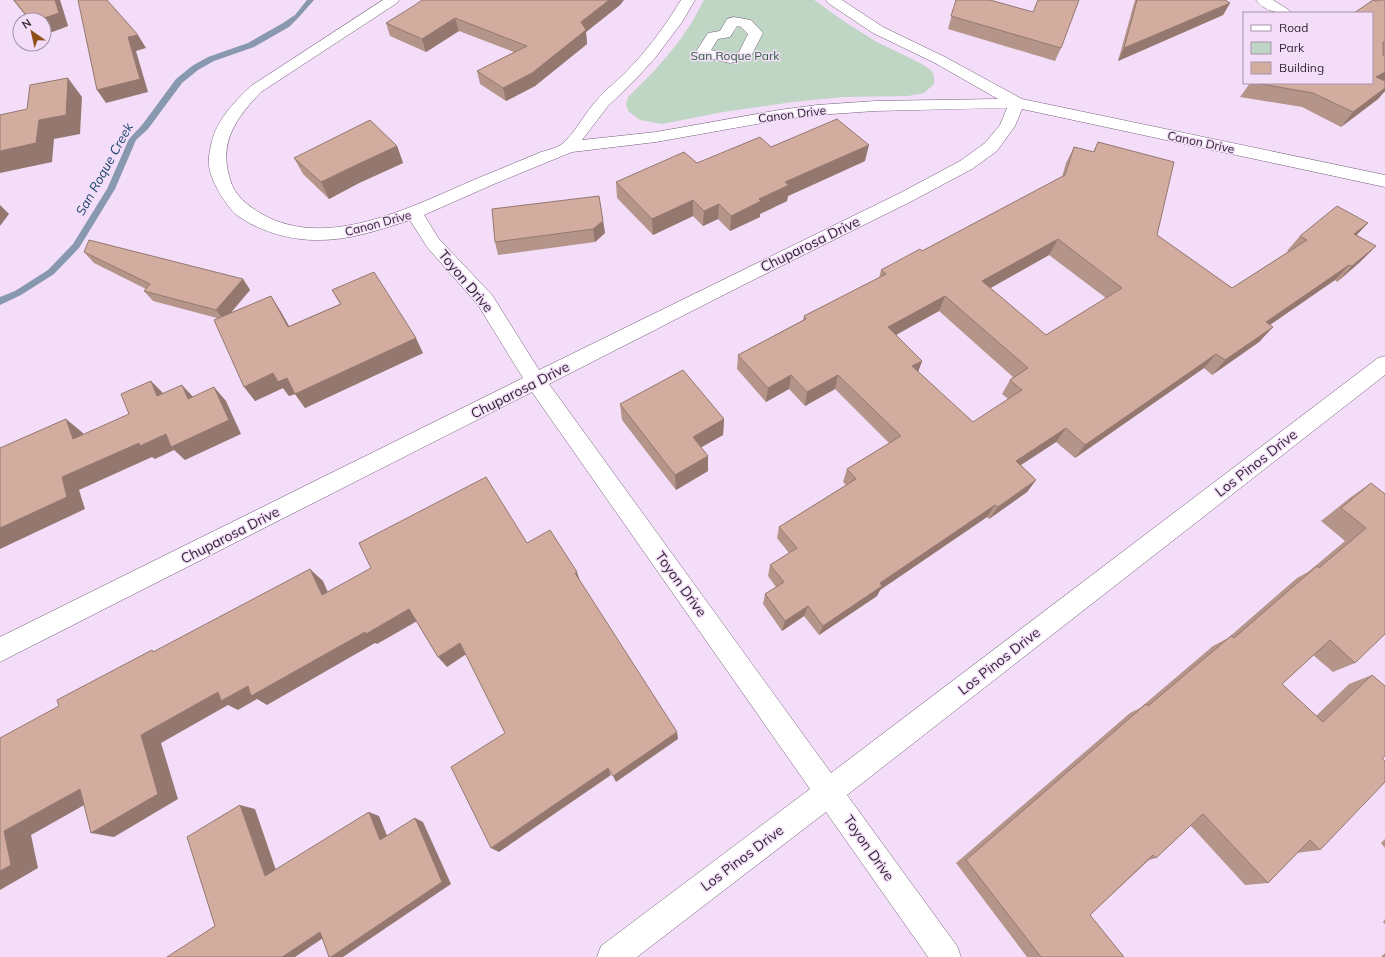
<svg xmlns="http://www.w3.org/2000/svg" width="1385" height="957" font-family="Mulish,sans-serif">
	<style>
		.green { fill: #bed6c3 }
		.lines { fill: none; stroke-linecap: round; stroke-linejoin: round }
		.stream { fill: #8898af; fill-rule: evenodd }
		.minor-casing { stroke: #735f78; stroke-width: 1 }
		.minor { fill: #fff; fill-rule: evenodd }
		.wall { fill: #b5948a; fill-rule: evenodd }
		.shaded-wall { fill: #947870 }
		.building { fill: #d3aca0; stroke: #947870; fill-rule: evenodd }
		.labels { text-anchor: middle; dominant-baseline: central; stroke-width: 3; stroke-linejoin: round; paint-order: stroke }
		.far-park-label { font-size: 12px; fill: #2d5e3b; stroke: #f4ddf9 }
		.far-street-label { font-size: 12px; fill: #302732; stroke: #f4ddf9 }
		.far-water-label { font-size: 13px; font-style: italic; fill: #174267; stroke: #f4ddf9 }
		.street-label { font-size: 14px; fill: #302732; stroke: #f4ddf9 }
	</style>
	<rect width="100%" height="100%" fill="#f4ddf9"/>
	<path class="green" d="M704 0H814L845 22 875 41 922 64 932 71 934 76V84L924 93 908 96 843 97 793 102 723 112 662 124 640 120 628 111 626 104 628 97 655 70 677 44 691 24Z"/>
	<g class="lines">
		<path class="stream" d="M307 0H314L299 17 289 27 254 47 214 61 198 70 182 83 148 129 136 140 115 189 79 248 54 274 21 295 0 305V297L15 291 48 270 73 244 107 189 129 139 142 125 176 79 192 66 208 57 248 43 283 23 295 15Z"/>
		<defs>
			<g id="minor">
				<path d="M383 0H399L397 3 261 92C237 117 218 142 230 179 234 195 248 206 262 214 330 253 420 202 483 176 503 168 522 160 541 152 548 150 557 148 562 144 572 137 587 110 597 100 605 90 616 82 625 73 647 51 665 26 681 0H695L682 22 655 58 635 80 608 106 582 140 656 132 779 110 817 105 875 101 998 99 935 63 873 33 828 3 826 0H842L883 27 945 57 1022 99 1385 175V187L1022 109 1015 126 997 151 972 169 912 201 745 284 549 384 831 773 1378 358 1385 356V375L847 795 957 946 961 957H928L826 812 637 957H597L601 946 810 789 532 392 0 662V637L523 378 478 305 427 247 410 220C379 230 348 241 315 240 290 240 259 231 238 216 226 207 209 178 209 164 208 158 210 151 211 145 216 121 233 103 251 86ZM1007 108 1000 125 985 143 960 161 900 193 539 370 492 295 439 239 424 215 494 184 572 152 656 142 779 120 817 115 875 111Z"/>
				<path d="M1256 0H1273L1289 10 1291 13C1278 13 1265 12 1256 0Z"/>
				<path d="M734 17 751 20 763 33 750 58 730 63 700 56 697 50 708 33 720 31 727 19ZM737 26 741 27 748 34 739 52 730 55 711 50 718 39 730 37Z"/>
			</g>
		</defs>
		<use href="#minor" class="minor-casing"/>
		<use href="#minor" class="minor"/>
	</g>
	<g class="wall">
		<path d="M13 0H60L68 26 44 35V20H29Z"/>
		<path d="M956 0 1061 48 1055 61 948 29Z"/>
		<path d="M1135 0H1225L1230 3 1223 15 1118 61Z"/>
		<path d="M1385 0V91L1378 99 1341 127 1302 107 1240 97 1250 83H1372L1377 1Z"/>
		<path d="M620 5 586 32 587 44 535 86 506 101 480 84 477 71 514 52 459 31 426 52 390 36 386 23Z"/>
		<path d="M1098 142 1157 235 1232 288 1288 252 1287 251 1300 236 1368 223 1356 235 1376 246 1360 262 1337 282 1335 280 1270 325 1273 327 1259 342 1212 375 1204 368 1075 458 1056 442 1021 465 1036 480 1027 492 989 519 987 517 880 590 877 596 819 635 804 616 782 631 763 604 765 594 776 587 768 576 770 565 789 553 777 538 779 527 846 485 843 482 847 469 889 443 835 389 805 406 789 389 766 402 737 369 738 355 803 320 804 316 879 278 881 270 922 251 1062 177 1066 163 1074 147 1093 152ZM1049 255 1106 298 1046 335 990 288ZM939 311 1013 377 1010 380 1002 394 1008 399 973 422 918 372 922 361 896 335Z"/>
		<path d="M397 146 403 163 359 183 329 199 303 174 294 158Z"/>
		<path d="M771 147 865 161 788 196 787 201 760 214V217L730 231 718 219 703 226 693 216 653 235 617 198 616 182Z"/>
		<path d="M599 196 605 233 595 242 498 255 495 242Z"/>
		<path d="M84 252 243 279 250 290 231 313 271 296 281 312 289 326 340 304 332 290 423 353 305 408 295 394 289 396 283 388 255 401 217 318 153 301 144 291 146 289 94 263Z"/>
		<path d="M620 404 724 419 723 435 701 447 708 471 676 490 622 420Z"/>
		<path d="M1371 483 1355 663 1333 672 1313 655 1282 684 1316 716 1349 684 1372 675 1382 758 1320 850 1296 853 1268 883 1245 885 1190 825 1156 858 1149 860 1090 915 1124 957H1027L956 863 1130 713 1140 708 1213 646 1228 638 1297 578 1308 572 1345 541 1321 521 1351 497Z"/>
		<path d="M1385 839V848L1381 843Z"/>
		<path d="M1385 919V924L1383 922Z"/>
		<path d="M1385 953V957H1381Z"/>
	</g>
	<g class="shaded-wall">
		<path d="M55 0H60L68 26 44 35V20H38Z"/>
		<path d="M609 0H624L620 5 586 32 587 44 535 86 506 101 503 88 581 22Z"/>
		<path d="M1230 3 1223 15 1118 61 1124 48Z"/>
		<path d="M455 18 459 31 426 52 422 39Z"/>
		<path d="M138 35 146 48 136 51 148 92 106 103 97 90 128 37Z"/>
		<path d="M1385 72V81L1376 77Z"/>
		<path d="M68 78 82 97 80 134 54 139 52 162 0 173V151L39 120Z"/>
		<path d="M1385 88V91L1378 99 1341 127 1353 112Z"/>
		<path d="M869 145 865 161 788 196 787 201 760 214V217L730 231 731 216 785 182Z"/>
		<path d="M397 146 403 163 359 183 329 199 321 182 352 167Z"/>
		<path d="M693 200V216L653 235 652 219Z"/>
		<path d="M719 204 718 219 703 226 704 211Z"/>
		<path d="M0 205 9 214 0 226Z"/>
		<path d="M603 221 605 233 595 242 593 229Z"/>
		<path d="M1368 223 1353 239 1354 234Z"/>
		<path d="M1058 239 1049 255 975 297 982 281Z"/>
		<path d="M1376 246 1360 262 1337 282 1352 266Z"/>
		<path d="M1349 265 1335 280 1252 337 1266 322Z"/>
		<path d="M243 279 250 290 224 320 216 310Z"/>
		<path d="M271 296 281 312 298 342 288 327Z"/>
		<path d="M945 296 939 311 883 342 888 327Z"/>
		<path d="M1273 327 1259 342 1212 375 1225 360Z"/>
		<path d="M416 338 423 353 305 408 295 394 289 396 283 388 255 401 244 387 273 373 287 378Z"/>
		<path d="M1216 354 1204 368 1075 458 1085 445Z"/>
		<path d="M922 361 917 375 912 366Z"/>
		<path d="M791 375 789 389 766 402 768 388Z"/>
		<path d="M838 375 835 389 805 406 807 392Z"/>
		<path d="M151 381 165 395 157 396Z"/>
		<path d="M182 385 195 399H188Z"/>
		<path d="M214 387 226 401 241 434 185 460 174 450 155 459 152 457 79 490 85 509 0 549V528L62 477Z"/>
		<path d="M66 419 83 433 89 452 73 439Z"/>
		<path d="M724 419 723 435 693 452V437Z"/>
		<path d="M1066 428 1056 442 1007 474 1016 461Z"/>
		<path d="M708 456V471L676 490 675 475Z"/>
		<path d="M1036 480 1027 492 989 519 998 507Z"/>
		<path d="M995 505 987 517 880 590 877 596 819 635 823 626 880 583Z"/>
		<path d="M310 569 323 581 334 606 322 595Z"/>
		<path d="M577 572 581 584 575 573Z"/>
		<path d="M808 606 804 616 782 631 785 621Z"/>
		<path d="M409 609 419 620 377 644 375 643 267 705 257 699 238 710 228 705 161 743 178 799 114 837 91 833 141 735 218 692 248 686 365 632Z"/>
		<path d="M460 643 468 653 447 667 438 657Z"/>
		<path d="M677 732 678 739 616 782 613 776Z"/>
		<path d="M608 768 611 775 499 852 491 848Z"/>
		<path d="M80 789 102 795 31 835 38 868 0 890V871L4 831Z"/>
		<path d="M240 805 255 809 279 879 265 876Z"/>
		<path d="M369 812 379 816 390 843 380 840Z"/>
		<path d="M415 818 423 822 451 884 343 957H331Z"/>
		<path d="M320 932H332L295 957H282Z"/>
	</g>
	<g class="building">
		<path d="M14 0H55L59 13 38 20H30Z"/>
		<path d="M78 0H107L138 35 128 37 140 79 97 90Z"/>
		<path d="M422 0H609L581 22 586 30 532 73 503 88 477 71 527 46 455 18 422 39 386 23 415 5Z"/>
		<path d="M956 0H990L1033 12 1038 0H1079L1061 48 951 16Z"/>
		<path d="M1137 0H1225L1230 3 1124 48Z"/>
		<path d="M1373 0 1377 1 1380 0H1385V42H1383V55L1385 56V72L1376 77 1385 81V88L1353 112 1313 93 1255 83H1372V13H1354Z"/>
		<path d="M68 78 66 115 39 120 36 143 0 151V115L27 109 30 85Z"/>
		<path d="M837 119 869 145 785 182 789 185 759 199 761 201 731 216 719 204 704 211 693 200 652 219 616 182 684 152 697 163 760 137 771 147Z"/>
		<path d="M370 120 397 146 352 167 321 182 294 158Z"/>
		<path d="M1098 142 1174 162 1157 235 1232 288 1307 240 1300 236 1337 206 1368 223 1354 234 1376 246 1352 266 1349 265 1266 322 1273 327 1225 360 1216 354 1085 445 1066 428 1016 461 1036 480 998 507 995 505 880 583 882 586 823 626 808 606 785 621 765 594 784 582 770 565 797 548 779 527 856 479 847 469 901 436 838 375 807 392 791 375 768 388 738 355 806 319 804 316 886 274 881 270 920 249 922 251 1065 175 1074 147 1094 152ZM1058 239 1122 288 1046 335 982 281ZM945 296 1028 368 1010 380 1022 390 973 422 912 366 922 361 888 327Z"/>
		<path d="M599 196 603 221 593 229 495 242 492 209Z"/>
		<path d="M89 240 243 279 216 310 144 291 150 284 84 252Z"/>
		<path d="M374 272 416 338 295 394 287 378 278 382 273 373 244 387 214 320 271 296 288 327 341 304 332 290Z"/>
		<path d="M683 370 724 419 693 437 708 456 675 475 620 404Z"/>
		<path d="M151 381 157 396 182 385 188 399 214 387 229 420 171 447 166 434 140 446 139 443 62 477 67 497 0 528V448L66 419 73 439 129 414 121 394Z"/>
		<path d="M486 477 527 543 550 530 577 572 575 573 677 732 613 776 608 768 491 848 451 767 505 733 460 643 438 657 409 609 366 634 365 632 251 696 248 686 221 701 218 692 141 735 158 794 91 833 80 789 4 831 11 865 0 871V738L59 706 57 700 152 650 153 652 310 569 322 595 371 568 359 543Z"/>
		<path d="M1371 483 1385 494V634L1355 663 1330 640 1282 684 1323 722 1372 675 1385 686V756L1382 758 1385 761V782L1320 850 1310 840 1268 883 1203 814 1156 858 1153 855 1090 915 1124 957H1041L966 860 1146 704 1148 706 1231 636 1234 638 1317 566 1319 568 1366 528 1341 508Z"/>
		<path d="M240 805 265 876 369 812 380 840 415 818 442 882 331 957H329L320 932 282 957H167L215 926 187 837Z"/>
	</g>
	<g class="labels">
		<g class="far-park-label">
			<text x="735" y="55">San Roque Park</text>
		</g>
		<g class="far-street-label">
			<text transform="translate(792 114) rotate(-7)">Canon Drive</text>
			<text transform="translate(1201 142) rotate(12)">Canon Drive</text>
			<text transform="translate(378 223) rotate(-15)">Canon Drive</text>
		</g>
		<g class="far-water-label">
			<text transform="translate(104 169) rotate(-61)">San Roque Creek</text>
		</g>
		<g class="street-label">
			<text transform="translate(810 244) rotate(-26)">Chuparosa Drive</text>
			<text transform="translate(466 281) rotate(50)">Toyon Drive</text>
			<text transform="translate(520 390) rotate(-27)">Chuparosa Drive</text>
			<text transform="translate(1256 463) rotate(-38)">Los Pinos Drive</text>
			<text transform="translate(230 535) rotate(-27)">Chuparosa Drive</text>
			<text transform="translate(681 584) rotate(54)">Toyon Drive</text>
			<text transform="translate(999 661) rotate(-38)">Los Pinos Drive</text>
			<text transform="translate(869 848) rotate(55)">Toyon Drive</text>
			<text transform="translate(742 858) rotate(-37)">Los Pinos Drive</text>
		</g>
	</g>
	<rect x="1243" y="12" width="130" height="72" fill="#f4ddf9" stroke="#a694a9"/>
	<rect x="1251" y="25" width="20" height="6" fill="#ffffff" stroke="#a694a9"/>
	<text x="1279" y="32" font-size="12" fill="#302732">Road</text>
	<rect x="1251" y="42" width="20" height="12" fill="#bed6c3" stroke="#a694a9"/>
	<text x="1279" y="52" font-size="12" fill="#302732">Park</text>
	<rect x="1251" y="62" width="20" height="12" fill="#d3aca0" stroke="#a694a9"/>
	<text x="1279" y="72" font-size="12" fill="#302732">Building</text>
	<g transform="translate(32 32) rotate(326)"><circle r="19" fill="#f4ddf9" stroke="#a694a9"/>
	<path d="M0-3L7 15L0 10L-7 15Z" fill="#905118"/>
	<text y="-6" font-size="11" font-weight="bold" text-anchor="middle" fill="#302732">N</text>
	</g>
</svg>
